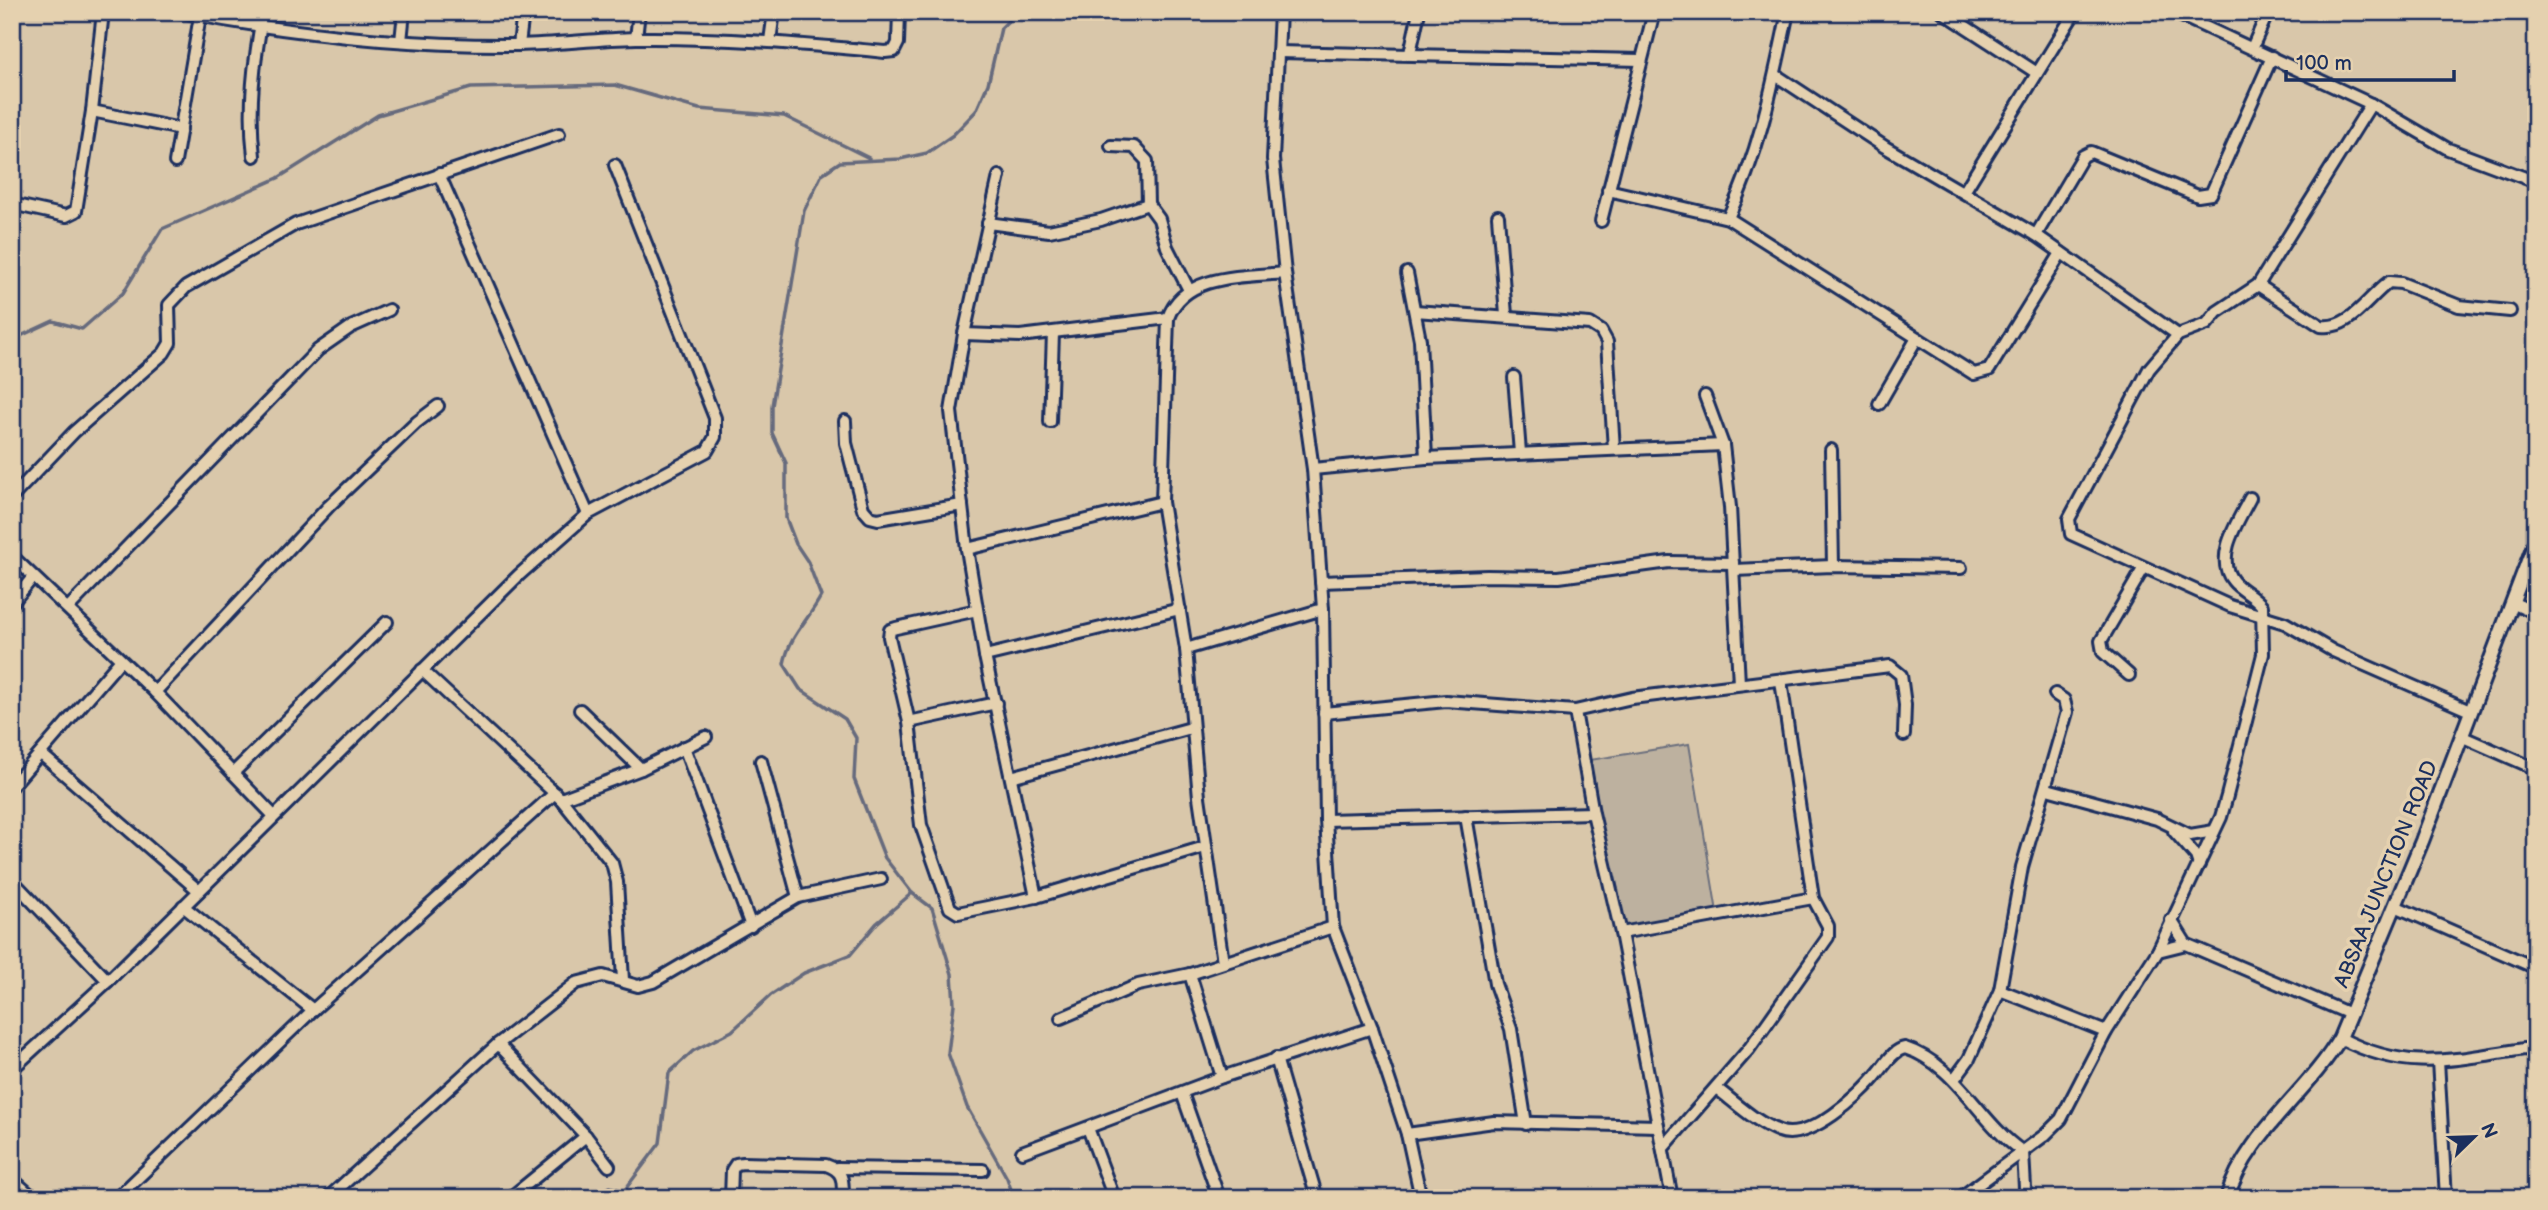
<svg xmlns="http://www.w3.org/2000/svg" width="2548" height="1210" font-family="'Balsamiq Sans',sans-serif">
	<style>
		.grass { fill: #bdb19f; stroke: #6c707e; stroke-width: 2 }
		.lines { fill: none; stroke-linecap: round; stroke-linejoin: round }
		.stream { stroke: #666b7d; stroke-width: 3.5 }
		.minor-casing { stroke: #1b2f5e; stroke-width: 16 }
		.tertiary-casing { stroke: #1b2f5e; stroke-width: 18 }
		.minor { stroke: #e5d1af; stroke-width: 10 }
		.tertiary { stroke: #e5d1af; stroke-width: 12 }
		.labels { text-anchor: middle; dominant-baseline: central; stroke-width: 7; stroke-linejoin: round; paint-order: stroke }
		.street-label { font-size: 21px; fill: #1b2f5e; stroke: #e5d1af }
	</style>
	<rect width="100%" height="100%" fill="#d9c7aa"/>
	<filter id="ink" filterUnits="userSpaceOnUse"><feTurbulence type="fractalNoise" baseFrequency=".0143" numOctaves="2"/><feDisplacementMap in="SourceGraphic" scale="14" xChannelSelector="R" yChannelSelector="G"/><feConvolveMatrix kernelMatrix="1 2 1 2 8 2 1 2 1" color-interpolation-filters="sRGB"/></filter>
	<g filter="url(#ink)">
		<path class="grass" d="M1689 744 1717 912 1617 928 1590 760Z"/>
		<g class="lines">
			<g class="stream">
				<path d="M12 340 53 321 82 329 123 293 162 229 278 178 378 115 471 88 615 85 699 109 784 116 869 158"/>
				<path d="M594 1198 610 1187 624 1191 660 1143 669 1073 693 1051 732 1031 771 995 804 973 850 955 877 923 912 893"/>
				<path d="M1014 1198 1007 1178 967 1107 948 1053 954 1004 952 974 932 908 912 893 885 858 854 779 856 738 845 719 800 689 784 664C789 636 808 621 821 596L808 562 796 544 786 518V463L772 433V406L804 211 822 174 840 162 900 159 927 153 953 135 976 111 988 84 1001 28 1017 12"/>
			</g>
			<defs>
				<g id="minor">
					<path d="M103 12 92 111 181 129"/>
					<path d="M181 12C293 34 405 46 519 45 558 44 597 39 636 38 720 37 802 44 885 52L894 51 898 43 899 12"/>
					<path d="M1280 12 1273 159 1285 273 1313 469 1323 609 1326 820 1333 927 1372 1028 1407 1134 1421 1198"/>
					<path d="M1943 12 2037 73"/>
					<path d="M2173 12 2371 104 2448 149 2536 182"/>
					<path d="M636 38 639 12"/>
					<path d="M401 41 404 12"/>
					<path d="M770 41 774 12"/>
					<path d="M519 45 523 12"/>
					<path d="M2252 48 2268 12"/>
					<path d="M1278 52 1641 60"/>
					<path d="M1410 53 1419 12"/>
					<path d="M1777 76 1885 147 2036 235 2178 335"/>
					<path d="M2371 104 2258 285 2217 312 2207 324 2178 335 2149 369 2069 519 2071 534 2230 606 2285 623 2333 651 2470 711"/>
					<path d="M1111 146 1134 147 1147 161 1148 204"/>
					<path d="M254 156C248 107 254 61 263 12"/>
					<path d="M175 162 200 16"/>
					<path d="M439 174 588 514"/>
					<path d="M999 176 964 334 951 411 967 549 985 656 1036 897"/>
					<path d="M1608 190 1728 218 1974 374 1989 370 2061 253"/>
					<path d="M1964 192 2075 12"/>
					<path d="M12 204 66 216 76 211 92 111"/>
					<path d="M1498 216 1506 315"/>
					<path d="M1728 218C1761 147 1772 87 1788 12"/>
					<path d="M1601 221 1654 12"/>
					<path d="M988 223 1049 231 1101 220 1148 204 1159 219 1167 247 1189 290"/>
					<path d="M2036 235 2083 156 2091 152 2198 196 2211 194 2272 57"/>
					<path d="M1407 273 1420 340 1426 458"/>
					<path d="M2258 285 2321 326C2350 330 2367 298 2389 282L2401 283 2459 306 2510 311"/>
					<path d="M1415 311 1590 324 1601 331 1607 342 1614 449"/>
					<path d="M964 334 1020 336 1168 318"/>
					<path d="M1514 377 1520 453"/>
					<path d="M1705 396 1723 445 1730 507 1739 684"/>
					<path d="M1879 404 1917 338"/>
					<path d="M845 421 846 443 863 509 870 517 878 519 962 505"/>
					<path d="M1050 422 1053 333"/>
					<path d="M1831 450 1833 566"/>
					<path d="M1313 469 1426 458 1723 445"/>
					<path d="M12 497 74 432 164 353 170 343 169 305 186 287 296 224 559 134"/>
					<path d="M967 549 1162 502"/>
					<path d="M12 556 155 692 274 816"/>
					<path d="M1734 570 1833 566 1961 568"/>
					<path d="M1321 582 1487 576 1559 577 1669 562 1733 563"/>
					<path d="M2512 602 2536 613"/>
					<path d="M12 603 33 577"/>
					<path d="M69 607 318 350 351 327 389 310"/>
					<path d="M977 610 896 628 890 630 889 637 909 722 921 825 950 908 958 913 1036 897 1205 847"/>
					<path d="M1186 649 1323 609"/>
					<path d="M985 656 1180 609"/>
					<path d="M422 670 561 799 612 863 617 882 623 980"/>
					<path d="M2129 675 2103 652 2101 641 2143 569"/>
					<path d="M155 692 329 506 417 422 438 406"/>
					<path d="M580 710 641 769"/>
					<path d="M1575 711 1593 813 1621 933 1672 1198"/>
					<path d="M1324 713 1446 701 1575 711 1632 698 1890 666 1901 675 1905 705 1904 735"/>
					<path d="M909 722 996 703"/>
					<path d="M2463 737 2536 769"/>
					<path d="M684 747 751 926"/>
					<path d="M41 754 199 891"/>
					<path d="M233 773 387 622"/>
					<path d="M1011 777 1191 728"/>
					<path d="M12 786 120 661"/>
					<path d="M2047 789 2157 819 2190 835 2214 831"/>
					<path d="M561 799 641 769 706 737"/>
					<path d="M1466 816 1495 984 1511 1029 1526 1124"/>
					<path d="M1326 820 1593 813"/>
					<path d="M2174 831 2196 856 2199 865"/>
					<path d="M12 880 108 981"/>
					<path d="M798 897 881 879"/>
					<path d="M183 906 313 1010"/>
					<path d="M2395 906 2536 968"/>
					<path d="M2171 920 2186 944 2350 1014"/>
					<path d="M1621 933 1813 898"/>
					<path d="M2158 951 2186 944"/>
					<path d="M1223 962 1199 797 1186 649 1162 502 1168 318C1184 273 1245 277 1285 273"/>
					<path d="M1190 974 1222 1077"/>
					<path d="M2000 990 2106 1032"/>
					<path d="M1061 1018 1138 985 1190 974 1333 927"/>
					<path d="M2340 1038C2407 1073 2452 1060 2524 1049L2536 1051"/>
					<path d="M498 1044 586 1136 609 1166"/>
					<path d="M1276 1058 1317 1198"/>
					<path d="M2438 1061 2446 1198"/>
					<path d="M12 1069 108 981 519 575 588 514 707 451 715 437V418L615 165"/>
					<path d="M1955 1078 1969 1059 2000 990 2022 867 2067 712 2064 700 2055 694"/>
					<path d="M1716 1088C1736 1103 1755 1122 1779 1131 1808 1143 1861 1095 1878 1073 1885 1065 1893 1050 1905 1048 1958 1065 1978 1122 2023 1152"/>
					<path d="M1182 1093 1219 1198"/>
					<path d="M1088 1128 1114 1198"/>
					<path d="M1407 1134 1494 1122 1658 1126"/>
					<path d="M1663 1148 1749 1049 1828 937V926L1813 898 1781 681"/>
					<path d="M1022 1152 1222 1077 1372 1028"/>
					<path d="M2023 1152 2025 1188 2029 1198"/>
					<path d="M837 1168 983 1170"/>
					<path d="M12 1179 34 1198"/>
					<path d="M117 1198 313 1010 555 793"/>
					<path d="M328 1198 498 1044 576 983 603 976 638 986 653 982 798 897 761 761"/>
					<path d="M510 1198 586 1136"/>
					<path d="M731 1198 732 1170 736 1164 743 1163 826 1165C844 1171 843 1180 843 1198"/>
					<path d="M1960 1198 2045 1135 2061 1119 2106 1032 2158 951 2221 817 2227 796 2263 654 2262 606C2254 595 2241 591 2233 581 2213 557 2239 520 2250 498"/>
				</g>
				<path id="tertiary" d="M2227 1198C2246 1134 2307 1094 2340 1038L2422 841 2536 540"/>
			</defs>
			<use href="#minor" class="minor-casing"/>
			<use href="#tertiary" class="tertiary-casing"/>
			<use href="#minor" class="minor"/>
			<use href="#tertiary" class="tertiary"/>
		</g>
	</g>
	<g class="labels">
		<g class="street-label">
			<text transform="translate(2386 874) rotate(-68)">ABSAA JUNCTION ROAD</text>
		</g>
	</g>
	<rect width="2548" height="1210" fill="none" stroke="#e5d1af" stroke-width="42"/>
	<rect x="21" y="21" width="2506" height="1168" fill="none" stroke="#1b2f5e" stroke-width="2.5" filter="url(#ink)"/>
	<g transform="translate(2474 1137) rotate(67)" stroke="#e5d1af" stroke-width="5" paint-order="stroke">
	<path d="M0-5L12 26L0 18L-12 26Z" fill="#1b2f5e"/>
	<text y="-10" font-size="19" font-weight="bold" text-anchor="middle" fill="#1b2f5e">N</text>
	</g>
	<path d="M2286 70v10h168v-10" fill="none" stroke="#1b2f5e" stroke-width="3.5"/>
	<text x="2296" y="70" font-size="21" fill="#1b2f5e" stroke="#e5d1af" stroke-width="5" paint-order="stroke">100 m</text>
</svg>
